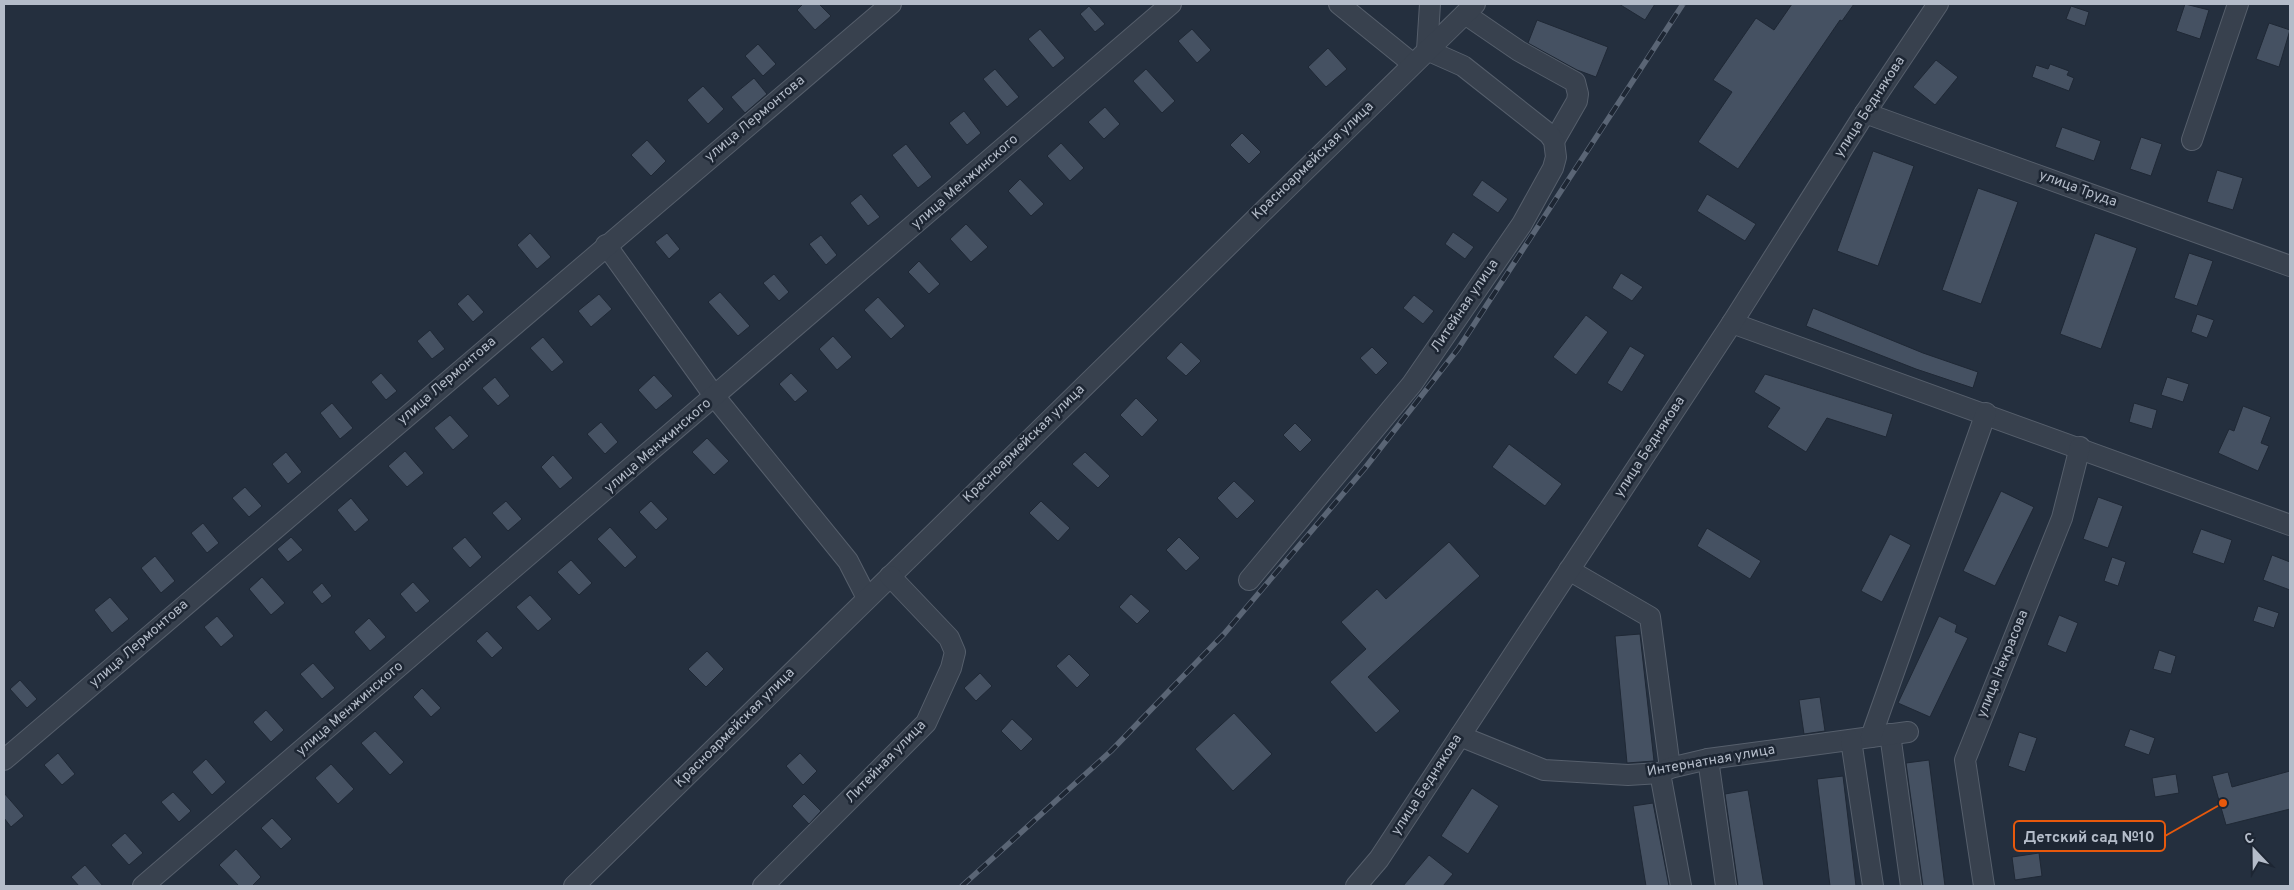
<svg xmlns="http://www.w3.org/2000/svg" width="2294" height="890" font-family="Overpass,sans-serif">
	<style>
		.building { fill: #455162; stroke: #1f2835 }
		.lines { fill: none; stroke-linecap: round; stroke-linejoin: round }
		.minor-casing { stroke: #565f6c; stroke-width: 22 }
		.minor { stroke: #38414e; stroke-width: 20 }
		.rail-casing { stroke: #5a6575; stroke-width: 5.5 }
		.rail { stroke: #1d2633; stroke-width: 4; stroke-dasharray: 11; stroke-linecap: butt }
		.labels { text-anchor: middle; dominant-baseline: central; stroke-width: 5; stroke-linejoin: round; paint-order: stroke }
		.street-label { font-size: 14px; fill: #b4bcc9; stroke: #1d2633 }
		.leader { fill: none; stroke: #e8590c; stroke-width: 2 }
		.callout-dot { fill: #e8590c; stroke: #1d2633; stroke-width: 2 }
		.callout { fill: #1d2633; stroke: #e8590c; stroke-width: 2 }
		.callout-label { font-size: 15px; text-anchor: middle; font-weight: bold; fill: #b4bcc9 }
	</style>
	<rect width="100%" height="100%" fill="#242f3e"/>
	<g class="building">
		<path d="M803 4H819L831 16 815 30 797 10Z"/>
		<path d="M1619 4H1655L1645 20Z"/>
		<path d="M1792 4H1854L1842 21 1840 20 1738 169 1698 142 1732 92 1713 80 1756 18 1774 30Z"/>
		<path d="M2185 4 2209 10 2200 39 2176 31Z"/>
		<path d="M1089 6 1105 24 1095 32 1080 14Z"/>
		<path d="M2071 6 2089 12 2085 26 2066 19Z"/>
		<path d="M1537 20 1608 47 1596 77 1577 70 1528 43Z"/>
		<path d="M2269 23 2290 30 2279 67 2256 59Z"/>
		<path d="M1040 29 1065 58 1053 68 1028 39Z"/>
		<path d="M1192 29 1211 50 1197 63 1178 41Z"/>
		<path d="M758 44 776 64 763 76 745 56Z"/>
		<path d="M1328 48 1347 69 1326 87 1308 67Z"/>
		<path d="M1936 60 1958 77 1935 105 1913 87Z"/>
		<path d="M2050 64 2069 71 2067 75 2074 78 2069 91 2032 77 2036 65 2048 69Z"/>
		<path d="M995 69 1019 97 1007 107 983 79Z"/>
		<path d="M1146 69 1175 101 1162 113 1133 81Z"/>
		<path d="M754 78 767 94 745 113 731 97Z"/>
		<path d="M703 86 724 109 708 124 687 100Z"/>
		<path d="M1105 107 1120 124 1104 139 1088 122Z"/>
		<path d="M964 111 981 133 967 145 949 123Z"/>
		<path d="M2062 127 2101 141 2094 161 2055 147Z"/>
		<path d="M1242 133 1261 152 1249 164 1230 145Z"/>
		<path d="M2141 137 2162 144 2151 176 2130 169Z"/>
		<path d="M647 140 666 161 651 176 631 155Z"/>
		<path d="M1061 143 1084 168 1070 181 1047 156Z"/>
		<path d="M906 144 932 177 918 188 892 155Z"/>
		<path d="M1873 151 1914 166 1878 266 1837 251Z"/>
		<path d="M2217 170 2243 178 2233 210 2207 202Z"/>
		<path d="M1020 179 1044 204 1031 216 1008 191Z"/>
		<path d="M1482 180 1508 199 1498 213 1472 195Z"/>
		<path d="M1978 188 2018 202 1981 304 1942 290Z"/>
		<path d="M861 194 880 217 868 226 850 203Z"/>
		<path d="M1707 194 1756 224 1745 241 1697 211Z"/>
		<path d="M966 224 988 247 971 262 950 239Z"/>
		<path d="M1453 232 1474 247 1465 259 1445 244Z"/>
		<path d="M530 233 551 257 537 269 517 245Z"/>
		<path d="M667 233 680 249 669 259 655 242Z"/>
		<path d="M2095 233 2137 248 2101 349 2060 334Z"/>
		<path d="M821 235 837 255 826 265 809 244Z"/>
		<path d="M2189 253 2213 261 2197 306 2174 298Z"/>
		<path d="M919 261 940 284 929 294 908 272Z"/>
		<path d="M1621 273 1643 287 1632 301 1612 288Z"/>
		<path d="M774 274 789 292 779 301 763 283Z"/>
		<path d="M720 292 750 326 738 336 708 302Z"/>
		<path d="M468 294 484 312 473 322 457 304Z"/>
		<path d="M599 294 612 309 591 327 578 311Z"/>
		<path d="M1414 295 1434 311 1423 324 1403 308Z"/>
		<path d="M878 297 905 326 891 339 864 310Z"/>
		<path d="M1813 308 1923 353 1978 372 1973 388 1916 369 1806 326Z"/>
		<path d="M2197 314 2214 320 2207 338 2191 332Z"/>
		<path d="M1586 315 1608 332 1576 375 1553 357Z"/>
		<path d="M430 330 445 349 432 359 417 341Z"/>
		<path d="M833 336 852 357 837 370 819 349Z"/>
		<path d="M543 337 564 362 552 372 530 348Z"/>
		<path d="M1181 342 1201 361 1186 376 1166 358Z"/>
		<path d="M1630 346 1645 355 1622 392 1607 383Z"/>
		<path d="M1372 347 1388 363 1376 375 1360 358Z"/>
		<path d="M381 373 397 391 386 400 371 382Z"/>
		<path d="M791 373 808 391 795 402 779 384Z"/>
		<path d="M1765 374 1893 414 1886 437 1827 418 1806 452 1767 427 1780 408 1754 392Z"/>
		<path d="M654 375 673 396 656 410 638 390Z"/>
		<path d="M495 377 510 396 498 406 482 388Z"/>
		<path d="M2167 377 2189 384 2183 402 2161 395Z"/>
		<path d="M1136 398 1158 420 1142 437 1120 415Z"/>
		<path d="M332 403 353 428 340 439 320 413Z"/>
		<path d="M2134 403 2157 410 2152 429 2129 422Z"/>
		<path d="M2243 406 2271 417 2261 443 2269 446 2258 471 2218 453 2229 429 2234 431Z"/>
		<path d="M450 415 469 436 453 450 434 428Z"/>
		<path d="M601 422 618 442 605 454 587 434Z"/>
		<path d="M1295 423 1312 440 1300 452 1283 435Z"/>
		<path d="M707 438 729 461 714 475 692 452Z"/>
		<path d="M1509 444 1562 484 1545 506 1492 467Z"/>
		<path d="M405 451 424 473 407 487 388 466Z"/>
		<path d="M286 452 302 472 288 484 272 464Z"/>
		<path d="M1085 452 1110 476 1098 488 1072 464Z"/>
		<path d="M553 455 573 478 560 489 541 467Z"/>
		<path d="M1234 481 1255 501 1237 519 1217 498Z"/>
		<path d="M245 487 262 506 249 517 232 498Z"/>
		<path d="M2001 491 2034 507 1995 586 1963 571Z"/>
		<path d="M2098 497 2123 506 2108 548 2083 539Z"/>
		<path d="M351 498 369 520 355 532 337 510Z"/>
		<path d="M506 501 522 519 508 531 492 513Z"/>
		<path d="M651 501 668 519 656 530 639 512Z"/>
		<path d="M1041 501 1070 528 1058 541 1029 513Z"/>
		<path d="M203 523 219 543 207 553 191 533Z"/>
		<path d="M610 527 637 557 625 568 597 539Z"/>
		<path d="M1707 528 1761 561 1750 579 1697 546Z"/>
		<path d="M2201 529 2232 540 2224 564 2192 553Z"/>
		<path d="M1890 534 1911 545 1882 602 1861 591Z"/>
		<path d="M291 537 303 550 288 562 277 549Z"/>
		<path d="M465 537 482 557 470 568 452 548Z"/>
		<path d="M1179 537 1200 558 1186 571 1166 550Z"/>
		<path d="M1449 542 1480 576 1368 677 1400 711 1376 733 1330 682 1366 649 1341 622 1377 589 1386 599Z"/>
		<path d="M2272 555 2290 562V590L2263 580Z"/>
		<path d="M155 556 175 581 161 593 141 568Z"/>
		<path d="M2112 557 2126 562 2118 586 2104 581Z"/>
		<path d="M571 560 592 583 579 595 557 572Z"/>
		<path d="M262 577 285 603 271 615 249 589Z"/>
		<path d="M413 582 430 601 416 613 400 594Z"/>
		<path d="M322 583 332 596 322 604 312 592Z"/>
		<path d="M1131 594 1150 611 1137 624 1119 607Z"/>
		<path d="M530 595 552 619 538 631 516 607Z"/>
		<path d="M110 597 129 619 112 633 94 610Z"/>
		<path d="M2258 606 2279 613 2274 628 2253 621Z"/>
		<path d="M2059 615 2078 623 2066 653 2047 645Z"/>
		<path d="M217 616 234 636 221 647 204 627Z"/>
		<path d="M1939 616 1957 625 1955 632 1968 638 1930 717 1898 703Z"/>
		<path d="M369 618 386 637 370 651 354 632Z"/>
		<path d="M487 631 503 648 492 658 476 641Z"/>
		<path d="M1640 634 1654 761 1627 763 1615 636Z"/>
		<path d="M2159 650 2176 656 2171 674 2153 669Z"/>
		<path d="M707 651 724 669 706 687 688 669Z"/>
		<path d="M1069 654 1090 675 1077 688 1056 666Z"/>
		<path d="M313 663 335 688 322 699 300 674Z"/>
		<path d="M980 673 992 686 976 701 964 688Z"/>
		<path d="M20 680 37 699 27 708 10 689Z"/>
		<path d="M422 688 441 708 431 717 413 697Z"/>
		<path d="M1820 697 1825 731 1804 734 1799 700Z"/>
		<path d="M266 710 284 730 271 742 253 722Z"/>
		<path d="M1234 713 1272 754 1233 791 1195 749Z"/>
		<path d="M1012 719 1033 739 1021 751 1001 731Z"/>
		<path d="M2130 729 2155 738 2149 755 2124 746Z"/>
		<path d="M375 731 404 762 390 775 361 743Z"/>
		<path d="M2019 732 2037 738 2025 772 2008 766Z"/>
		<path d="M58 753 75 774 62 785 44 765Z"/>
		<path d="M800 753 817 771 803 785 786 766Z"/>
		<path d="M206 759 226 782 212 795 192 772Z"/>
		<path d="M1929 760 1945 886H1923L1906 763Z"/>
		<path d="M331 764 354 789 338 804 315 778Z"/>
		<path d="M2290 771V809L2226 825 2212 776 2228 772 2232 787Z"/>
		<path d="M2176 774 2179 793 2155 797 2152 778Z"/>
		<path d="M1843 776 1856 886H1830L1817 779Z"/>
		<path d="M1472 788 1499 806 1468 854 1441 836Z"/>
		<path d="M1748 790 1764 886H1738L1725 794Z"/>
		<path d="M173 792 191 811 179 822 161 802Z"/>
		<path d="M4 793 24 816 11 827 4 818Z"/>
		<path d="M804 794 821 811 809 824 792 806Z"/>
		<path d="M1653 803 1669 886H1646L1633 806Z"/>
		<path d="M272 818 292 839 281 849 261 828Z"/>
		<path d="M125 833 143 853 129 865 111 845Z"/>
		<path d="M236 849 261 877 252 886H239L219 865Z"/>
		<path d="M2039 853 2042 876 2015 880 2012 857Z"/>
		<path d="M1429 855 1453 874 1443 886H1403Z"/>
		<path d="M85 865 103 886H79L71 877Z"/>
	</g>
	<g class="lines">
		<defs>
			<g id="minor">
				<path d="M1339 4 1413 64"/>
				<path d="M1465 14 1519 51 1575 82 1578 94 1577 101 1554 141"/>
				<path d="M1865 113 2290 266"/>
				<path d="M2192 140 2238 4"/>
				<path d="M606 245 715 397 848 561 867 598"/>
				<path d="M1732 323 2290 525"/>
				<path d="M1569 570 1650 617 1670 768"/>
				<path d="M1249 580 1412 384 1522 224 1553 168 1556 157 1554 141 1549 134 1463 66 1427 50 1430 4"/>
				<path d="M1890 734 1911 886"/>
				<path d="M1460 736 1544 770 1628 775 1660 773 1670 768 1708 759 1908 732"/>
				<path d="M1871 737 1986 413"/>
				<path d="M1851 740 1873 886"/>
				<path d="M1708 759 1726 886"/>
				<path d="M4 760 891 4"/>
				<path d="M1660 773 1681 886"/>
				<path d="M143 886 1171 4"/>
				<path d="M574 886 1475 4"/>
				<path d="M763 886 926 723 951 668 955 652 949 638 890 576"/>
				<path d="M1356 886 1379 859 1732 323 1865 113 1938 4"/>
				<path d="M1984 886 1965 760 2062 518 2080 447"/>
			</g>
		</defs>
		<use href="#minor" class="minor-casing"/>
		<use href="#minor" class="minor"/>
		<defs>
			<path id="rail" d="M962 886 1111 751 1224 634 1365 468 1458 349 1683 4"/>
		</defs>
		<use href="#rail" class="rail-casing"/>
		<use href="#rail" class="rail"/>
	</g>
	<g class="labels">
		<g class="street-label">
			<text transform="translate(1870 107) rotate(-57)">улица Беднякова</text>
			<text transform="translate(755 119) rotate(-40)">улица Лермонтова</text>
			<text transform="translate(1313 161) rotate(-44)">Красноармейская улица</text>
			<text transform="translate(965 182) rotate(-41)">улица Менжинского</text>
			<text transform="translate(2078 189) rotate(20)">улица Труда</text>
			<text transform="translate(1465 306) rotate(-56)">Литейная улица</text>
			<text transform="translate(447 381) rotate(-41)">улица Лермонтова</text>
			<text transform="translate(1024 444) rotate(-44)">Красноармейская улица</text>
			<text transform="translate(658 446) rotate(-41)">улица Менжинского</text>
			<text transform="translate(1650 447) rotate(-57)">улица Беднякова</text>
			<text transform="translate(139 644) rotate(-41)">улица Лермонтова</text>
			<text transform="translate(2003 664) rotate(-68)">улица Некрасова</text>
			<text transform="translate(350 709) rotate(-41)">улица Менжинского</text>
			<text transform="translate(735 728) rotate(-45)">Красноармейская улица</text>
			<text transform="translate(1711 761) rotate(-10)">Интернатная улица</text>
			<text transform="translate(886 762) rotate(-46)">Литейная улица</text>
			<text transform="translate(1427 785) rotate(-57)">улица Беднякова</text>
		</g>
	</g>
	<path class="leader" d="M2223 803L2165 836"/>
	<circle class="callout-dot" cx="2223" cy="803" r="5"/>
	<rect class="callout" x="2014" y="821" width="151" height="30" rx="5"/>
	<g class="callout-label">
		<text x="2089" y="842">Детский сад №10</text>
	</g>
	<rect width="2294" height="890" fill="none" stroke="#b4bcc9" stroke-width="10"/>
	<g transform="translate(2254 850) rotate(338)" stroke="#1d2633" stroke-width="4" paint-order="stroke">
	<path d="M0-4L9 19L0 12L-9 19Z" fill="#b4bcc9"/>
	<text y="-8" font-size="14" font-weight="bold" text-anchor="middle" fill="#b4bcc9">С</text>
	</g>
</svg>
